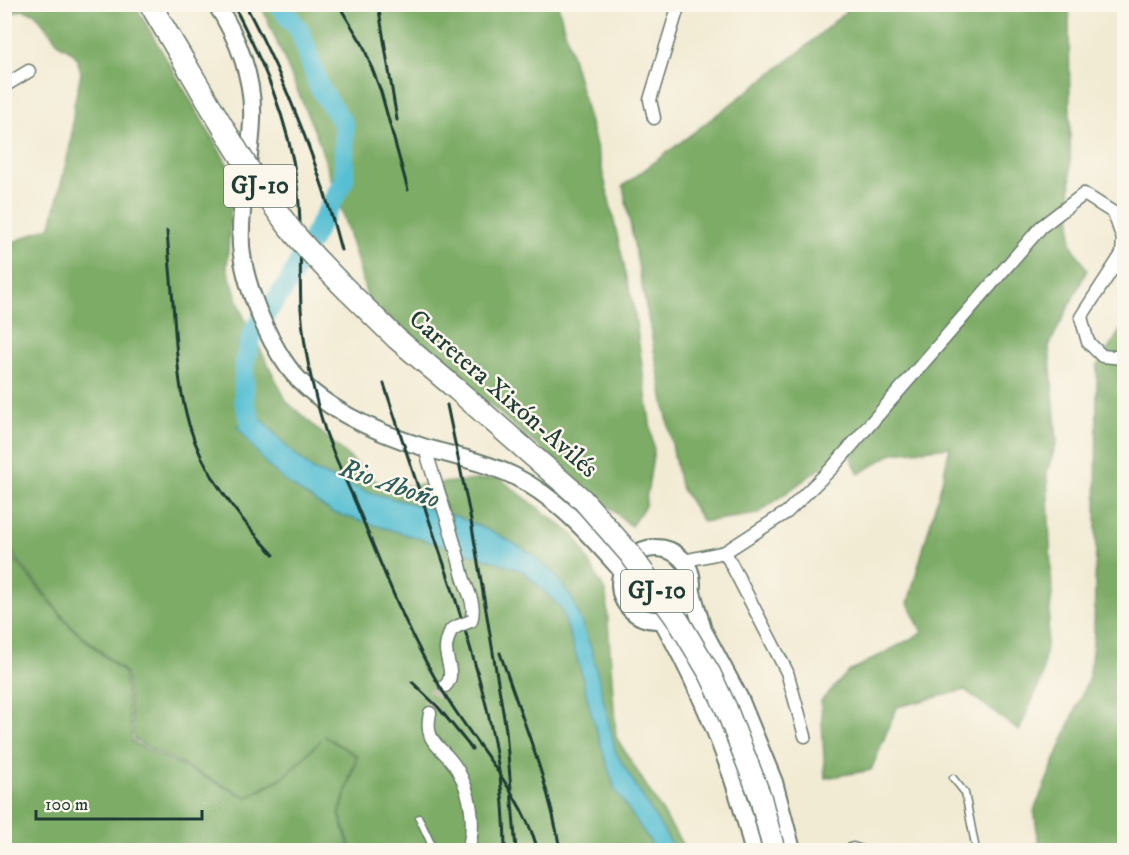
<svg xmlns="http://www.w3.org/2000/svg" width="1129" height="855" font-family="'IM FELL DW Pica',serif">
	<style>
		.forest { fill: #7dac66; stroke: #4e744d; stroke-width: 1.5 }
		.water { fill: #56bfd3; stroke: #3a7e84; stroke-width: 1.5 }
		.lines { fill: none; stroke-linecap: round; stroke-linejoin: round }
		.river { stroke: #56bfd3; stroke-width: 20 }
		.minor-tunnel { stroke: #c8c8b4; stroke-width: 12; stroke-dasharray: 12 6; stroke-linecap: butt }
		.service-casing { stroke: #697a6c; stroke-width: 9 }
		.minor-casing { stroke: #697a6c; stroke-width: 15 }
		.tertiary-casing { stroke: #697a6c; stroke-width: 20 }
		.trunk-casing { stroke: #697a6c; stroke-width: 24 }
		.service { stroke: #fff; stroke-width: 6 }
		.minor { stroke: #fff; stroke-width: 12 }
		.tertiary { stroke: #fff; stroke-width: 16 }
		.trunk { stroke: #fff; stroke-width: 21 }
		.rail { stroke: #1f3d34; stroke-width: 3 }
		.minor-bridge-casing { stroke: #697a6c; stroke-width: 15; stroke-linecap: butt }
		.trunk-bridge-casing { stroke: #697a6c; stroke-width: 24; stroke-linecap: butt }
		.minor-bridge { stroke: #fff; stroke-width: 12 }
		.trunk-bridge { stroke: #fff; stroke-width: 21 }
		.labels { text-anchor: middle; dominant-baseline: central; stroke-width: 5; stroke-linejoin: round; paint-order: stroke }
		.shield { fill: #fbf7ec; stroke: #61756b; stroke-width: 1.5 }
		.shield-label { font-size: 24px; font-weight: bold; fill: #1f3d34 }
		.street-label { font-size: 26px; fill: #1f3d34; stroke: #fbf7ec }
		.water-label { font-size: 27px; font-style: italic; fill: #2d5e5c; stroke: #fbf7ec }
	</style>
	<rect width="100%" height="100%" fill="#fbf7ec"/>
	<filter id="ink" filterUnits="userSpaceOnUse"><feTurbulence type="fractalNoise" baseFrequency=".0167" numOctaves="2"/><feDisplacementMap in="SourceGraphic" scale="12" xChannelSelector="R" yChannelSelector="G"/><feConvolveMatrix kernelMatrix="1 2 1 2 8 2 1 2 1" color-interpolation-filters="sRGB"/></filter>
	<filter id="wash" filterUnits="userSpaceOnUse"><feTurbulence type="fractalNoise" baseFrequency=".008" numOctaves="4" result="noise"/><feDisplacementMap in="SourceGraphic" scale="24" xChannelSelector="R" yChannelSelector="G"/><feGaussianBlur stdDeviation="1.35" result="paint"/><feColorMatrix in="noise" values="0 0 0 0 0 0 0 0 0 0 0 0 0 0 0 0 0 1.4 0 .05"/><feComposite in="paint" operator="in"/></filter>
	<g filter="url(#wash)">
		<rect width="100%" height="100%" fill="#f2ebd4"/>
		<g class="forest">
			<path d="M5 5H135L233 174 227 268 243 315 287 402 384 488 499 478 575 536 606 593 616 737 686 850H352L340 814 358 756 324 736 356 756 339 814 350 850H188L175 845 166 850H5L4 546 69 626 124 673 132 742 247 798 284 778 321 740 283 777 247 797 134 740 126 673 70 625 5 544V251L11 243 51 226 71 142 74 105 81 73 77 58 71 51 60 45 35 13 21 10 5 16Z"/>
			<path d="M262 5H558L600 160 634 309 654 451 645 506 631 526 368 300 355 253 318 139 264 12Z"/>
			<path d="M853 5H1069L1071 244 1087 270 1049 346 1057 441 1047 472 1052 594 1042 678 1019 731 965 690 897 707 871 770 825 778 821 701 848 672 922 633 908 603 943 478 950 447 893 453 859 474 847 449 757 514 703 522 680 486 623 186 802 50Z"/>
			<path d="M1124 325V850H1040L1034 811 1089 677 1094 634 1096 539 1097 366Z"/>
		</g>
		<path class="water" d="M261 418 287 447 313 470 365 491 456 516 499 535 532 554 556 576 573 600 592 651 616 753 675 850H656L615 790 591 713 580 668 561 608 524 572 501 563 331 512 286 482 266 464 237 426Z"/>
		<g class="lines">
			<path class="river" d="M264 444 254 430 244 401V364L253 332 288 283 344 180V125L319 87 300 31 278 4"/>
		</g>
	</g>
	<g filter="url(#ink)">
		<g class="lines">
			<path class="minor-tunnel" d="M430 713 445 686"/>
			<defs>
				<g id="service">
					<path d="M953 778 965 793 976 850"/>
					<path d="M419 818 434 850"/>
					<path d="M843 850 853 846 866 850"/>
				</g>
				<g id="minor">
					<path d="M4 86 29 71"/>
					<path d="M654 118 650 100 679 4"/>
					<path d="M425 448C437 490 452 530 462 573 466 590 477 603 471 621"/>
					<path d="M725 552 787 672 805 736"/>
					<path d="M683 561 725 552 787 512 832 468 1041 227 1084 194 1114 213 1123 239 1122 254 1081 317 1088 342 1102 356 1124 358"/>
					<path d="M445 686C456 676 446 661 446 649 446 642 449 636 451 630L458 626"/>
					<path d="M430 713C423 745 443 745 457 769 471 793 476 824 468 850"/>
				</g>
				<g id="tertiary">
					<path d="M216 4C238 37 254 80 252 119 251 162 239 203 241 246 244 283 266 337 288 367 318 407 377 433 423 447 453 456 485 462 514 476 558 498 590 535 622 571"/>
					<circle cx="656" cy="584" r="36"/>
					<path d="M692 592 703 630 740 699 774 782 792 850"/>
					<path d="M662 620C703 694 734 768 753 850"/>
				</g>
				<g id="trunk">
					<path d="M150 4 188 68"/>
					<path d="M348 291 396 338 455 388"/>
				</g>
			</defs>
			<use href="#service" class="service-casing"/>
			<use href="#minor" class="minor-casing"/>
			<use href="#tertiary" class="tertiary-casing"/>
			<use href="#trunk" class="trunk-casing"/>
			<use href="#service" class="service"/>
			<use href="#minor" class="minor"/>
			<use href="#tertiary" class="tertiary"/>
			<use href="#trunk" class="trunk"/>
			<g class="rail">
				<path d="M233 4C263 62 289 120 297 185 303 226 299 268 301 309 304 349 313 392 325 430 334 458 348 484 359 511 385 574 410 640 447 698 478 748 521 793 538 850"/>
				<path d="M245 4C286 82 319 165 341 250"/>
				<path d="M338 4 363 45 381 92 408 190"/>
				<path d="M378 4 397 120"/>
				<path d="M167 231C169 259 172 288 174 317 177 363 180 413 201 456 220 494 245 524 274 555"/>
				<path d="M384 384C405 449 427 514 449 579 478 670 505 754 505 850"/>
				<path d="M447 405 470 515 506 730 516 850"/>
				<path d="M500 653C522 719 549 782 560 850"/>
				<path d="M412 682 438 707 472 749"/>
			</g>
			<defs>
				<path id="minor-bridge" d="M458 626 471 621"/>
				<g id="trunk-bridge">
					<path d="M188 68C220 122 251 177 289 227 307 250 327 270 348 291"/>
					<path d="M455 388 582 499 630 554 679 622 710 674 726 708 760 796 774 850"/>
				</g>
			</defs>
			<use href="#minor-bridge" class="minor-bridge-casing"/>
			<use href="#trunk-bridge" class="trunk-bridge-casing"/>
			<use href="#minor-bridge" class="minor-bridge"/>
			<use href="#trunk-bridge" class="trunk-bridge"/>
		</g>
	</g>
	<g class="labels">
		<g class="shield">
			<rect x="224" y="165" width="72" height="42" rx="4.5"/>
			<rect x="621" y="570" width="72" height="42" rx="4.5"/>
		</g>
		<g class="shield-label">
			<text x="260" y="186">GJ-10</text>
			<text x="657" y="591">GJ-10</text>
		</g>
		<g class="street-label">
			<text transform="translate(503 394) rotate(41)">Carretera Xixón-Avilés</text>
		</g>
		<g class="water-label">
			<text transform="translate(390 484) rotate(19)">Rio Aboño</text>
		</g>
	</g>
	<rect width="1129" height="855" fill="none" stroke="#fbf7ec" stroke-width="24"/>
	<path d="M36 810v9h166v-9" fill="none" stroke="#1f3d34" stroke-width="3"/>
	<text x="45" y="810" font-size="18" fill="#1f3d34" stroke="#fbf7ec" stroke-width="4.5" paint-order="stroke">100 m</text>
</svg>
